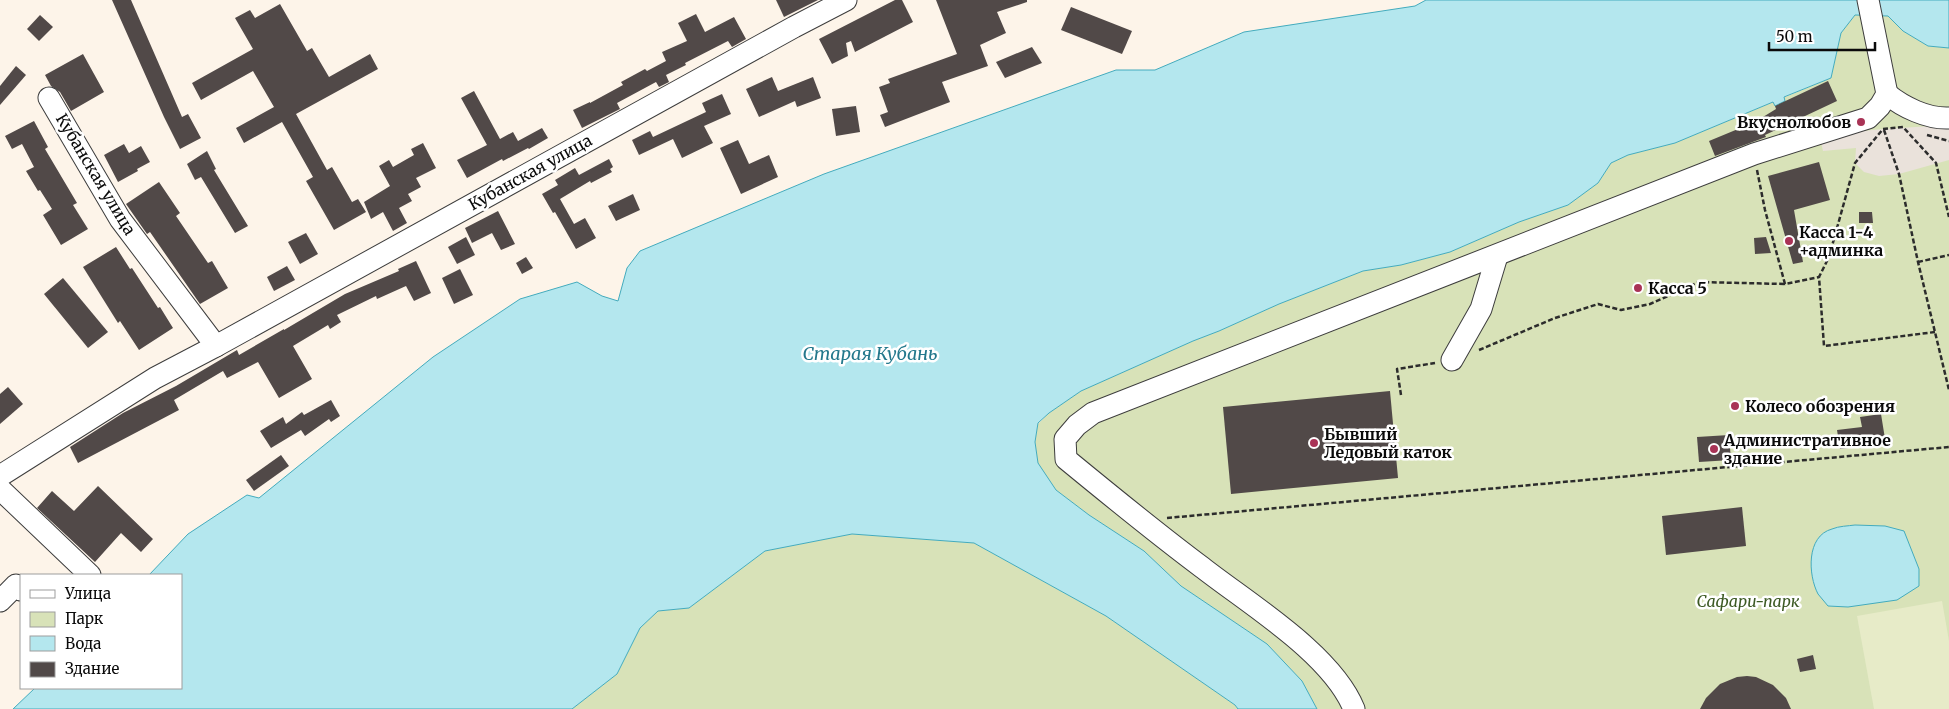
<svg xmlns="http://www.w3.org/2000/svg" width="1949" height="709" font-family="Merriweather,serif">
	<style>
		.green { fill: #d8e2b8 }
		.pitch { fill: #e7ebc8 }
		.plaza { fill: #eae2db }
		.water { fill: #b4e7ee; stroke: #43abbd }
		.building { fill: #514948 }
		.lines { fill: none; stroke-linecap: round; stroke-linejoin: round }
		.minor-casing { stroke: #3d3d3d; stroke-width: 23 }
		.path { stroke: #2c2c2c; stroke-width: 2.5; stroke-dasharray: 5 2.5; stroke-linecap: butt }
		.minor { stroke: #fff; stroke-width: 21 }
		.poi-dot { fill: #a93356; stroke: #fff; stroke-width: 2 }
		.labels { text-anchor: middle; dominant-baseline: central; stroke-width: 5; stroke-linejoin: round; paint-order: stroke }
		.poi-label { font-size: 16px; font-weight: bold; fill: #0a0a0a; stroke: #fff; text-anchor: start }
		.street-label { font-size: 16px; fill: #0a0a0a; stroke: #fff }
		.park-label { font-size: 16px; font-style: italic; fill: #3c5923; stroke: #fff }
		.water-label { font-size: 18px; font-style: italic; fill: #23788c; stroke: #fff }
	</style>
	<rect width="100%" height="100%" fill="#fdf4e9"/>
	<g class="green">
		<path d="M1855 15 1888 16 1903 31 1928 46 1949 48V709H1317L1302 681 1267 644 1181 586 1144 551 1089 515 1056 490 1038 463 1035 442 1038 424 1049 413 1081 391 1193 341 1219 331 1279 304 1363 271 1401 265 1450 252 1519 222 1568 205 1598 183 1611 163 1628 155 1675 143 1831 78 1841 33Z"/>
		<path d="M852 534 974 543 1106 616 1235 705 1238 709H572L617 674 640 628 658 611 689 608 765 551Z"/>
	</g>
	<path class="pitch" d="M1942 601 1949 641V709H1874L1857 616Z"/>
	<path class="plaza" d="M1949 125V160L1899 174 1879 176 1864 172 1855 163 1856 148 1823 151 1820 138 1843 133 1883 129Z"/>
	<g class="water">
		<path d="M1426 0H1949V48L1928 46 1903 31 1888 16 1855 15 1841 33 1831 78 1784 97 1785 101 1775 106 1773 102 1675 143 1628 155 1611 163 1598 183 1568 205 1519 222 1450 252 1401 265 1363 271 1279 304 1219 331 1193 341 1081 391 1049 413 1038 423 1035 442 1038 463 1056 490 1089 515 1144 551 1181 586 1267 644 1302 681 1317 709H1238L1235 705 1106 616 974 543 852 534 765 551 689 608 658 611 640 628 617 674 572 709H13L35 688H181V575H149L188 534 247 495 259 498 433 357 520 299 577 282 602 296 618 301 627 268 640 251 824 174 1116 70H1155L1244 32 1415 6Z"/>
		<path d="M1855 525 1885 526 1904 531 1919 569V586L1897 600 1848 607 1828 606C1825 602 1821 598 1818 594 1808 575 1806 536 1832 529 1839 526 1848 526 1855 525Z"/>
	</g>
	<g class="building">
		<path d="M112 0H131L182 117 188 114 201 138 180 149 164 117Z"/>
		<path d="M776 0H818L784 17Z"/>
		<path d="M895 0H902L913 22 855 52 851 41 846 43 848 56 832 64 819 39Z"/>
		<path d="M936 0H1027V2L997 12 1006 33 980 45 988 66 942 82 950 102 885 127 880 115 888 112 879 87 890 83 888 79 957 54Z"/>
		<path d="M280 4 307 51 312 48 329 77 370 54 378 69 296 114 327 170 332 167 352 202 358 199 366 212 334 230 306 181 313 177 282 122 244 143 236 128 274 107 253 71 201 100 192 83 253 49 235 18 250 10 255 18Z"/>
		<path d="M1071 7 1132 31 1122 54 1061 30Z"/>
		<path d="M696 14 705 32 734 17 746 39 732 47 728 41 685 63 686 65 666 75 669 82 659 87 656 82 617 103 620 109 582 128 573 110 590 102V103L623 85 621 82 645 69 647 71 666 61 662 52 687 41 678 23Z"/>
		<path d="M40 15 53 27 39 41 27 29Z"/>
		<path d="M1032 47 1042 63 1005 78 996 62Z"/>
		<path d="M83 54 104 92 71 111 60 92 51 86 45 75Z"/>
		<path d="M16 66 26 75 0 105V86Z"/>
		<path d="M772 77 778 91 813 77 821 98 797 107 795 101 759 117 746 89Z"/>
		<path d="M1828 81 1837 101 1765 135 1766 137 1715 156 1709 141 1738 129 1739 131 1765 121 1763 117 1776 109 1775 106Z"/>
		<path d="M474 91 500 139 513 132 518 141 542 128 548 138 529 149 528 148 503 161 502 159 467 178 457 160 487 145 461 98Z"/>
		<path d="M722 94 731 114 704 126 713 143 682 158 673 139 639 155 632 140 650 131 653 137 706 112 702 103Z"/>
		<path d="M856 106 860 132 836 136 832 109Z"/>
		<path d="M34 121 48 147 45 149 77 203 73 205 88 229 61 245 43 215 52 209 40 190 38 191 26 171 34 167 22 144 12 149 5 136Z"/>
		<path d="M738 140 749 164 769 155 778 177 741 194 720 148Z"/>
		<path d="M423 143 436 168 416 178 421 187 408 194 412 201 399 208 407 223 393 231 383 212 371 219 364 202 390 186 379 166 389 160 393 167 414 155 411 149Z"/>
		<path d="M124 144 129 153 141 146 150 162 137 169 138 171 118 182 104 155Z"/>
		<path d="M207 151 216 169 214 170 248 226 235 233 201 177 195 180 187 164Z"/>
		<path d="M609 159 613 167 610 169 612 172 591 183 590 181 560 199 574 224 585 218 596 238 576 249 555 212 553 213 542 194 558 185 555 180 575 168 579 175Z"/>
		<path d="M1819 162 1830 200 1794 210 1803 262 1793 264 1768 176Z"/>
		<path d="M159 182 180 213 176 216 208 263 212 261 228 288 200 304 150 232 147 234 126 204Z"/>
		<path d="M633 194 640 210 616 221 608 206Z"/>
		<path d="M498 211 515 244 501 250 492 233 472 243 465 228Z"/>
		<path d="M1859 212H1872L1873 223H1859Z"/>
		<path d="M306 233 318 254 300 264 288 242Z"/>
		<path d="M466 237 475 255 457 264 448 247Z"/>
		<path d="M1766 237 1771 253 1755 254 1754 238Z"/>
		<path d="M116 247 130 269 132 268 158 308 160 307 173 328 139 350 120 321 118 323 83 267Z"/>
		<path d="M526 257 533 268 522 274 516 263Z"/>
		<path d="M416 261 431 293 414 301 406 286 377 299 376 296 337 315 341 322 330 329 328 325 293 346 312 379 279 398 258 362 227 378 223 371 174 400 179 410 78 463 70 447 123 413 176 386 237 350 239 355 284 329V330L345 294 399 271 398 269Z"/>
		<path d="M287 266 295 280 274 291 267 277Z"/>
		<path d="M460 269 473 295 454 304 442 278Z"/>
		<path d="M63 278 108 332 88 348 44 294Z"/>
		<path d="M8 387 23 404 0 424V394Z"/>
		<path d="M1390 391 1398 478 1231 494 1223 407Z"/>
		<path d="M331 400 340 416 331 422 329 419 305 436 301 430 271 448 260 431 283 417 286 424 302 412 304 415Z"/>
		<path d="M1881 414 1886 445 1865 448V446L1840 449 1837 430 1862 427 1860 417Z"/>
		<path d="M1729 435 1731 460 1699 462 1697 437Z"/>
		<path d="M281 455 289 466 254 491 246 480Z"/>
		<path d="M98 486 153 539 141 552 121 533 95 562 37 508 52 491 74 511Z"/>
		<path d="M1742 507 1746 546 1666 555 1662 516Z"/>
		<path d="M1813 655 1816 669 1800 672 1797 659Z"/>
		<path d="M1747 676 1756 677 1773 685 1786 698 1791 709H1700L1706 698 1720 684 1737 677Z"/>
	</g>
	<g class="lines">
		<defs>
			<g id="minor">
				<path d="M1887 94C1903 107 1927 119 1949 118"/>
				<path d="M49 98 120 219 216 346 794 27 846 0"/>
				<path d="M1452 360 1481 309 1497 256"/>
				<path d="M0 476 155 378 216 346"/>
				<path d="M0 489 90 575"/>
				<path d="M0 601 16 585 21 590"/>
				<path d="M1354 709C1332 654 1249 604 1203 568 1156 533 1111 496 1066 459L1065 439 1077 425 1093 413 1754 154 1868 118 1880 106 1887 94 1868 0"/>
			</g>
		</defs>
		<use href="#minor" class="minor-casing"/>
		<g class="path">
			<path d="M1884 130 1899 174 1918 262 1949 390"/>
			<path d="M1927 135 1949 141"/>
			<path d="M1757 170 1765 210 1785 284 1819 277"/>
			<path d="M1918 262 1949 255"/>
			<path d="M1935 332 1824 346 1819 277 1829 257 1855 163 1883 129 1903 127 1936 163 1949 217"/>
			<path d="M1479 350 1555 318 1598 304 1621 310 1650 304 1699 282 1785 284"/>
			<path d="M1401 395 1397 369 1435 363"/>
			<path d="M1167 518 1949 447"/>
		</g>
		<use href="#minor" class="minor"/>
	</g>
	<g class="poi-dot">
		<circle cx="1861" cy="122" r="5"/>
		<circle cx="1789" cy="241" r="5"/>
		<circle cx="1638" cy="288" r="5"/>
		<circle cx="1735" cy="406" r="5"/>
		<circle cx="1314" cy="443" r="5"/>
		<circle cx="1714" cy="449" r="5"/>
	</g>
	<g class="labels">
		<g class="poi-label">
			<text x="1851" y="122" text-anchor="end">Вкуснолюбов</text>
			<text x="1799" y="232">Касса 1-4<tspan x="1799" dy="18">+админка</tspan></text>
			<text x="1648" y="288">Касса 5</text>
			<text x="1745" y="406">Колесо обозрения</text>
			<text x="1324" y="434">Бывший<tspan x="1324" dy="18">Ледовый каток</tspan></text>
			<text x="1724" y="440">Административное<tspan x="1724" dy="18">здание</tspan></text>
		</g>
		<g class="street-label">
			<text transform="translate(530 172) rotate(-29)">Кубанская улица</text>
			<text transform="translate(96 174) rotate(59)">Кубанская улица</text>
		</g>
		<g class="park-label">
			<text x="1748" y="601">Сафари-парк</text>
		</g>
		<g class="water-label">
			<text x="870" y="353">Старая Кубань</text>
		</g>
	</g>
	<rect x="20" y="574" width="162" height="115" fill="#ffffff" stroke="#9d9d9d"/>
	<rect x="30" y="590" width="25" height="8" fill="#ffffff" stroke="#9d9d9d"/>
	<text x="65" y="599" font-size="15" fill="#0a0a0a">Улица</text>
	<rect x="30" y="612" width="25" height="15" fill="#d8e2b8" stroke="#9d9d9d"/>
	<text x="65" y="624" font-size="15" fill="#0a0a0a">Парк</text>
	<rect x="30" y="636" width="25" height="15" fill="#b4e7ee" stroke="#9d9d9d"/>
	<text x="65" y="649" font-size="15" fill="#0a0a0a">Вода</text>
	<rect x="30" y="662" width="25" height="15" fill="#514948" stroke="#9d9d9d"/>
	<text x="65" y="674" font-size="15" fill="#0a0a0a">Здание</text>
	<path d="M1769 42v8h106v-8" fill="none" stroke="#0a0a0a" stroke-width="2.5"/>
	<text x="1776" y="42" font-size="15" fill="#0a0a0a" stroke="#ffffff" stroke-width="4" paint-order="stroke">50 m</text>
</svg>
